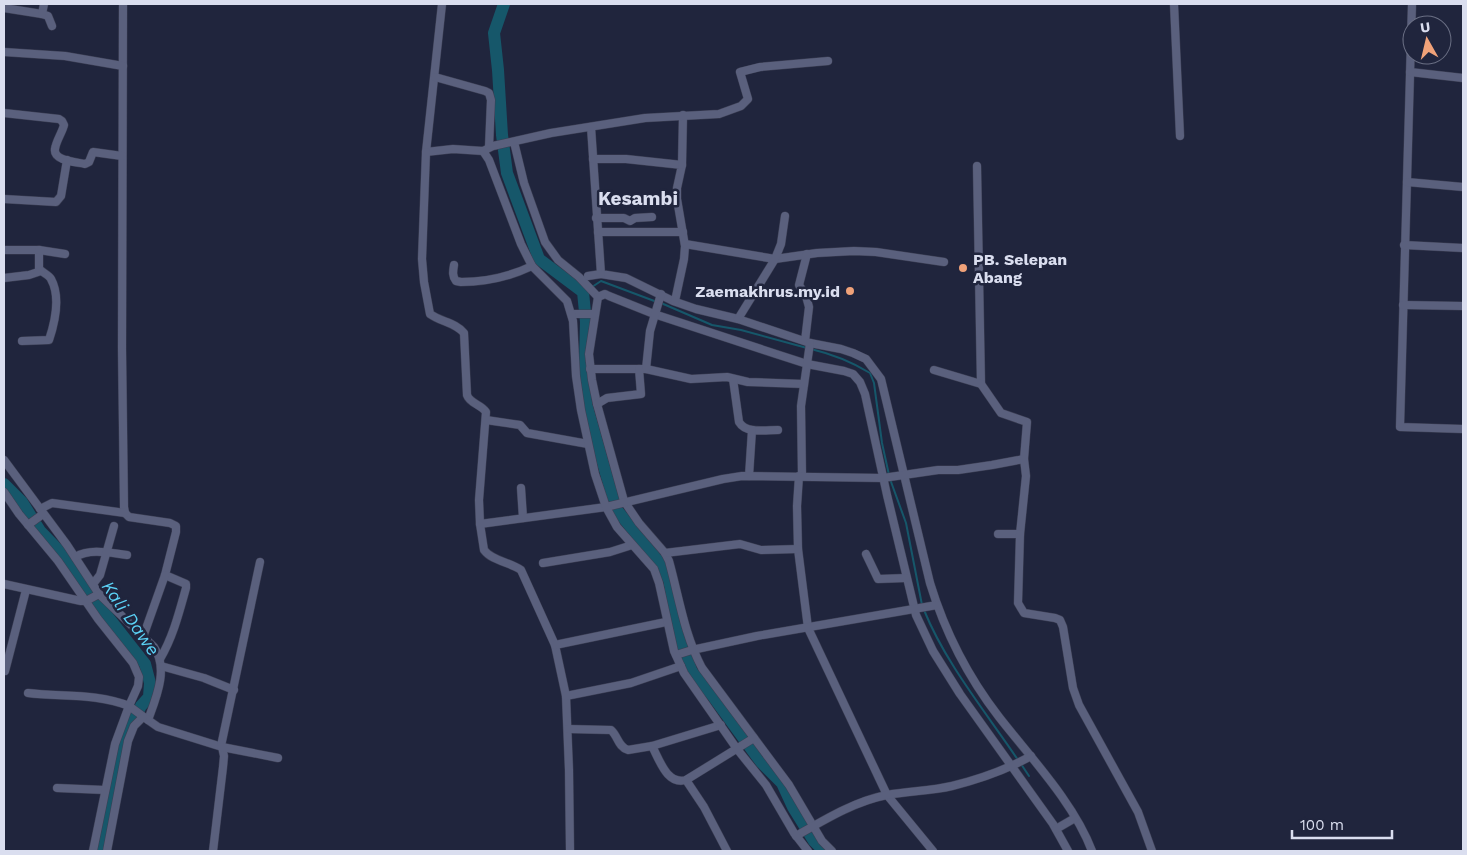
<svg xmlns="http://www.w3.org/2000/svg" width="1467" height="855" font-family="'Work Sans',sans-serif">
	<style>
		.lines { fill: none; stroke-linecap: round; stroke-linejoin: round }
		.stream { stroke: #16576a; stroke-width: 2 }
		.river { stroke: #16576a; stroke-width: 12 }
		.minor-casing { stroke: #3c3f54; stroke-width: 9 }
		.minor { stroke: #5a607d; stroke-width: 8 }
		.poi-dot { fill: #f0a279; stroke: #20253d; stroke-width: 2 }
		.labels { text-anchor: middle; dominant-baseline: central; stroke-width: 5; stroke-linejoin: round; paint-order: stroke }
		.poi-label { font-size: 16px; font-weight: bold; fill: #dadeef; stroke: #20253d; text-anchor: start }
		.water-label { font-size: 18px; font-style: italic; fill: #5bd1f5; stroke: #20253d }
		.quarter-label { font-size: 19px; font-weight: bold; fill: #dadeef; stroke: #20253d }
	</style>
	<rect width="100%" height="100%" fill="#20253d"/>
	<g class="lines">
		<g class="stream">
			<path d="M592 287 601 281 657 302"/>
			<path d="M661 303 712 325 741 330 807 348"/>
			<path d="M811 349C832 354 852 362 870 373L874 383 882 443 889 475"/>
			<path d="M890 479 906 523 922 605"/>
			<path d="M924 610C946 664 985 711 1018 760"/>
			<path d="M1021 764 1029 776"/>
		</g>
		<g class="river">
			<path d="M504 4 494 33 498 70 502 135 507 173 539 259 583 292 586 322 585 362 586 403 616 509 660 563 669 580 680 640 692 672 712 695 761 762 782 783 793 807 814 841 824 851"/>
			<path d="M4 484 22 502 40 531 67 559 86 589 145 664 150 683 149 697 141 706 122 741 116 764 101 851"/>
		</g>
		<defs>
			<g id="minor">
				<path d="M123 4 122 349 124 507 125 513 129 517 170 523 176 526V532L165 575 186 584V588C179 613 173 637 160 659"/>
				<path d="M442 4 426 152 453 149 483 151"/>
				<path d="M1174 4 1180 136"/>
				<path d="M1412 4 1400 427 1463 429"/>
				<path d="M4 8 42 14 48 16 52 26"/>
				<path d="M42 14 44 4"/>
				<path d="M4 52 65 56 123 66"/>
				<path d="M1410 72 1463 78"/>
				<path d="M435 77 485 91 489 93 491 100 489 147"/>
				<path d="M4 113 59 119 62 121 64 125C62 133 56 141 55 149 53 161 77 162 85 164L89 162 93 152 122 156"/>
				<path d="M591 127 601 274 626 278 673 301 696 309 738 319 810 343 841 349 853 353 866 359 881 379 930 583C945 632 968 677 999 717 1031 758 1074 803 1092 851"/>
				<path d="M514 142 524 183 545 242 558 260 579 277 598 297"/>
				<path d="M426 152 422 259 424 282 430 314C441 322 455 322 464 333L467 395C470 404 481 404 486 412L479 500 480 524 484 550C492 561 510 562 521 570L555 645 566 696 569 770 570 851"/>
				<path d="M593 159H626L682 165 677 188V199L685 246 684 259 675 301"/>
				<path d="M682 165 683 115"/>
				<path d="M977 166 981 384"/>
				<path d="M1407 182 1463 187"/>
				<path d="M4 199 56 202 61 196 67 160"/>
				<path d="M596 218H624L630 221 635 218 652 217"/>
				<path d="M598 232H683"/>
				<path d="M685 244 775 259 817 253 854 251 876 252 944 262"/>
				<path d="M1404 245 1463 248"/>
				<path d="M4 250H39V269C43 273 49 275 51 279 61 297 55 322 49 340L22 341"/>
				<path d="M39 250 65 254"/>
				<path d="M454 265C453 271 452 276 456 281L461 282C486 282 509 277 532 266"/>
				<path d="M588 276 601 274"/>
				<path d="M4 278 29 275 41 271"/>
				<path d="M598 297 605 294 609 296 654 314 776 354 807 364 844 371 853 374 860 382 865 394 887 495 916 615 933 651 960 694 1053 824 1068 851"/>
				<path d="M598 297 589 354 592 380 597 404 624 501 639 523 665 553 669 561C679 597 684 634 702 668L789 785 822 841 832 851"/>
				<path d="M1403 305 1463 306"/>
				<path d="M573 314H595"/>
				<path d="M738 319 775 259 781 244 785 216"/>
				<path d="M805 341 809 307 806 296 799 285 807 254"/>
				<path d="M590 369H646L691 379 727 377 748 382 804 384"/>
				<path d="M646 369 650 331 661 294"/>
				<path d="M934 370 981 384 1001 413 1027 422 1024 459"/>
				<path d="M733 379 739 422C746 434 765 430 778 430"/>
				<path d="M597 404 607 398 641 394 639 369"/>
				<path d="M486 420 520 425 527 433 588 444"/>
				<path d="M4 460 67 545 99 594 154 647C169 669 156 698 148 720L158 727 222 747 224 756 223 767 213 851"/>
				<path d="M749 476 752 430"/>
				<path d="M799 476 797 506 798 549 808 628 887 795 933 851"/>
				<path d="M802 476 801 406 810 343"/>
				<path d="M521 488 523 518"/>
				<path d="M4 492 19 514 58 561 98 619 133 663 139 677 138 686 129 706C98 693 61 697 28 693"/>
				<path d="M40 509 52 503 125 513"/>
				<path d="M480 524 606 507 723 479 742 476 883 478 938 470H958L992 465 1024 459 1026 476 1020 534H998"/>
				<path d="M28 525 43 514"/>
				<path d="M1020 534 1018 603 1024 613 1055 618 1060 620 1063 627 1073 688 1079 705 1138 812 1152 851"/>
				<path d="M665 553 740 544 761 550 798 549"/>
				<path d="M866 554 878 579 906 578"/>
				<path d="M75 557C91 548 110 553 127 555"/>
				<path d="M543 563 610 552 632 545"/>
				<path d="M4 584 81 601H86L99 594"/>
				<path d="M93 584 100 575 114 526"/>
				<path d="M143 637 165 575"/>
				<path d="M555 645 666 622"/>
				<path d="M676 655 692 650 757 636 937 605"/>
				<path d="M161 666 204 678 234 690"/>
				<path d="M5 671 26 590"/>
				<path d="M566 696 631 683 681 666"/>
				<path d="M568 729 611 730C618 736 618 747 628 750L652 746C660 761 667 785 686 780L754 738"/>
				<path d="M221 746 260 562"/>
				<path d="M652 746 721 725"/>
				<path d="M222 747 278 758"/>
				<path d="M686 780 704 807 727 851"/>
				<path d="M57 788 105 790"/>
				<path d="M1056 829 1075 818"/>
				<path d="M796 836C824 820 855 801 887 795 909 791 931 791 952 786 980 779 1006 770 1031 756"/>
				<path d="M93 851 115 744 129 706 148 720"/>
				<path d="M107 851 128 741 134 726 143 717"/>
				<path d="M808 851 794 833 766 785 737 749 684 673 674 651 659 583 654 569 617 527 606 507 595 474 581 410 576 376 573 321 567 301 532 266 521 244 489 160 483 151 493 146 551 133 645 118 719 114 741 106 748 99 740 72 760 67 828 61"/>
			</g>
		</defs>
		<use href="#minor" class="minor-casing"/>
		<use href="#minor" class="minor"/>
	</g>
	<g class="poi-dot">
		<circle cx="963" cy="268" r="5"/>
		<circle cx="850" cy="291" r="5"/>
	</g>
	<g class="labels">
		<g class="poi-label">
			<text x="973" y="259">PB. Selepan<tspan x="973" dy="18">Abang</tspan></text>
			<text x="840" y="291" text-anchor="end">Zaemakhrus.my.id</text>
		</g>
		<g class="water-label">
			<text transform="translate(131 618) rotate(55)">Kali Dawe</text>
		</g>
		<g class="quarter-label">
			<text x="638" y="198">Kesambi</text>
		</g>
	</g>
	<rect width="1467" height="855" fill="none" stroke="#dadeef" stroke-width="10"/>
	<g transform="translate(1427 40) rotate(352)"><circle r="24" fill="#20253d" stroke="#6a6f84"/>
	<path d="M0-4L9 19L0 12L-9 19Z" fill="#f0a279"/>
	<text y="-8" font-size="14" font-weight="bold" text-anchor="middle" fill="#dadeef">U</text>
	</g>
	<path d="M1292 830v8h100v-8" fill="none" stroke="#dadeef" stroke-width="2.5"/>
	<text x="1300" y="830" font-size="15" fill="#dadeef" stroke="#20253d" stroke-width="4" paint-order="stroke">100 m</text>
</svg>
